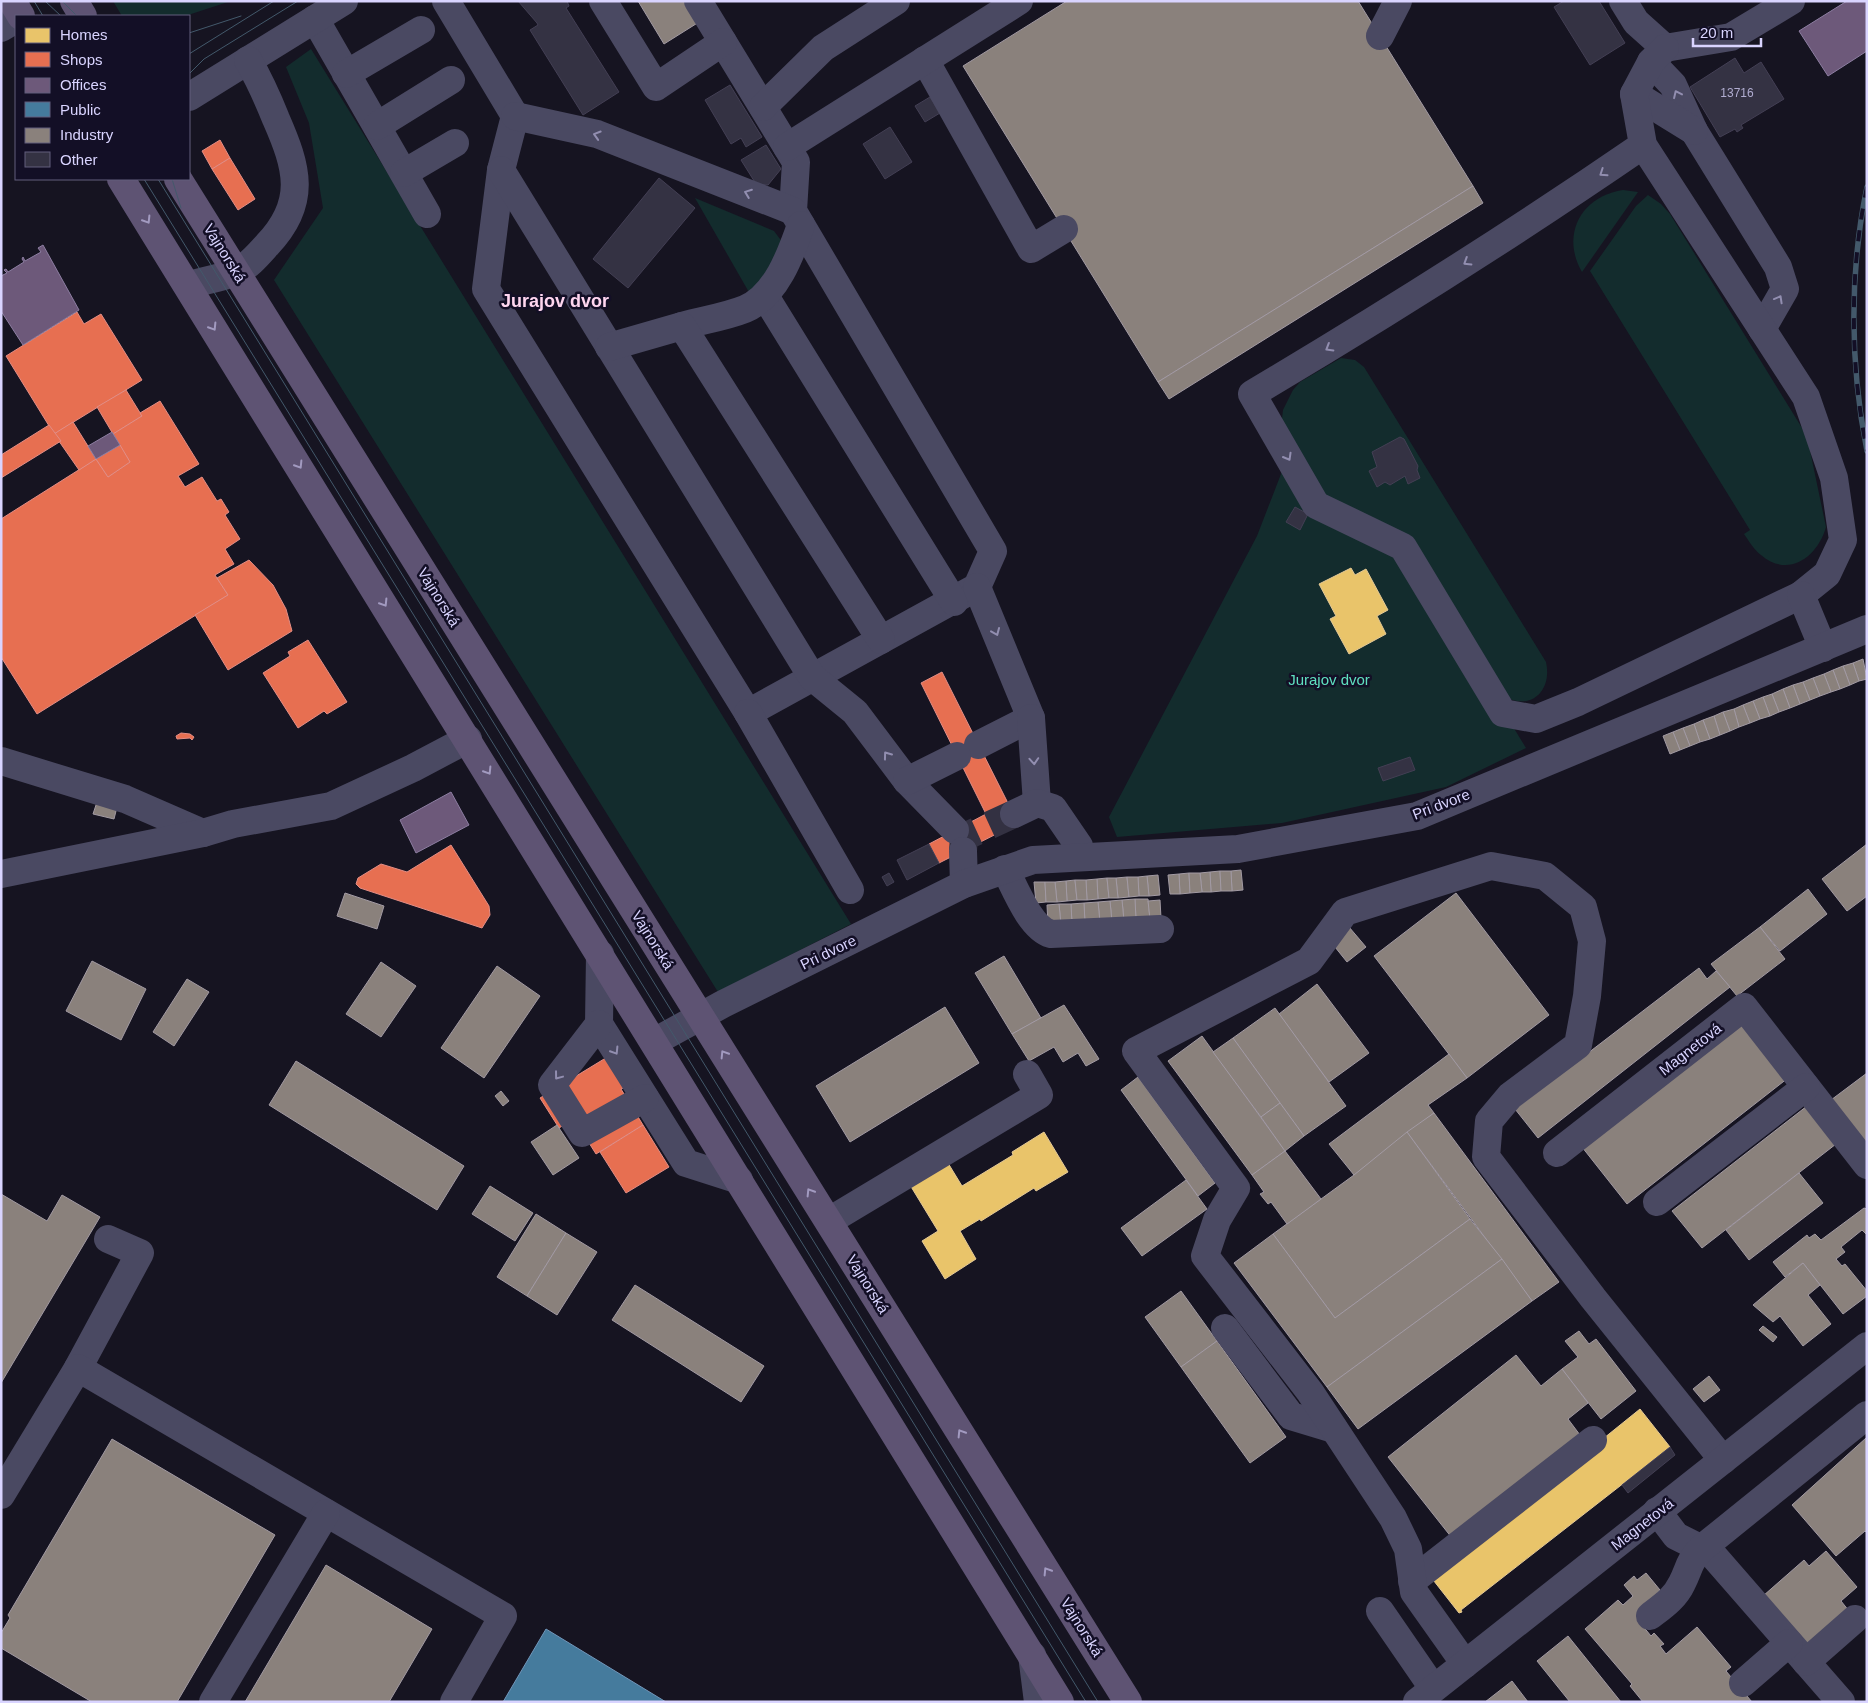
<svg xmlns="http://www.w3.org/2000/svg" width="1868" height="1703" font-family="Arial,sans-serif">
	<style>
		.green { fill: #132c2d }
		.homes { fill: #e9c46a; stroke: #e4c997 }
		.shops { fill: #e76f51; stroke: #e38d85 }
		.offices { fill: #6d597a; stroke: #8d7ea2 }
		.public { fill: #457b9d; stroke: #7196ba }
		.industry { fill: #8a817c; stroke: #a29aa3 }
		.building { fill: #343243; stroke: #433f54 }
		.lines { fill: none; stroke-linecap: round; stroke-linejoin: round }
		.minor-tunnel { stroke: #333142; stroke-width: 28; stroke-dasharray: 28 14; stroke-linecap: butt }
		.minor { stroke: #4a4962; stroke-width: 28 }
		.major { stroke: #5e5373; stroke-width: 28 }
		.tram { stroke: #43596b; stroke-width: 1 }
		.rail-casing { stroke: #43596b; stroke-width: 5.5 }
		.rail { stroke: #130f26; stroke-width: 4; stroke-dasharray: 11; stroke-linecap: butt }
		.oneway { stroke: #928eb0 }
		.oneway2 { stroke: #a29ac0 }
		.labels { text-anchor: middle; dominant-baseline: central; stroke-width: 5; stroke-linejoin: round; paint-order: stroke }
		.number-label { font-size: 12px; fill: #b0acd0 }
		.street-label { font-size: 15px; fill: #d9d4ff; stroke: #130f26 }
		.park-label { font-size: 15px; fill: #5fe0c0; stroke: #130f26 }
		.quarter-label { font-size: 18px; font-weight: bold; fill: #ffd6f0; stroke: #130f26 }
	</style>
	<rect width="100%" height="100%" fill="#161421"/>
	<g class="green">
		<path d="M113 1H231L185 16H122Z"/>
		<path d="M311 49 851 924 718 992 274 280 323 208 309 123 286 67Z"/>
		<path d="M1623 190 1638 192 1582 272C1560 234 1582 196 1623 190Z"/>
		<path d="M1648 195 1661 204 1670 214 1802 428 1808 441 1826 527C1818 556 1789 579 1761 555 1754 550 1749 541 1744 534L1750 530 1590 271 1636 206Z"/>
		<path d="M695 198 774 231 783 243 778 265 750 294Z"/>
		<path d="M1341 358 1355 360 1364 367 1546 662C1552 688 1534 710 1507 698L1417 554 1319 495 1281 427 1283 410 1293 390 1300 382Z"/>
		<path d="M1286 461 1318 515 1412 562 1526 748 1446 787 1282 823 1117 837 1109 817 1257 536Z"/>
	</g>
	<g class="homes">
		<path d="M1351 568 1355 575 1366 569 1388 610 1377 616 1386 634 1349 654 1330 619 1336 616 1319 584Z"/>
		<path d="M1044 1132 1068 1172 1036 1191 1034 1188 981 1221 980 1219 960 1231 976 1259 945 1279 922 1241 938 1231 910 1185 948 1163 962 1186 1013 1155 1012 1152Z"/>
		<path d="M1640 1409 1670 1447 1461 1610 1462 1612 1459 1613 1430 1576H1433Z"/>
	</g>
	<g class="shops">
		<path d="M220 140 230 158 212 169 202 151Z"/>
		<path d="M230 158 255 199 238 210 212 169Z"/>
		<path d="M77 312 84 324 101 314 142 380 54 434 6 356Z"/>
		<path d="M126 390 142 416 113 434 97 407Z"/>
		<path d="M160 401 199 464 178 476 185 487 202 477 217 501 221 499 229 512 225 515 240 539 225 549 234 564 215 575 228 595 37 714 1 657V519L96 459 108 477 130 462 113 434 142 416 140 413Z"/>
		<path d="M73 422 96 459 79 470 54 434Z"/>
		<path d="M49 425 61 441 1 478V455Z"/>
		<path d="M120 445 130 462 108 477 96 459Z"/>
		<path d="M249 560 273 585 286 609 292 631 228 670 195 615 228 595 217 578Z"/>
		<path d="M308 640 347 702 327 714 324 711 298 728 263 673 290 656 288 652Z"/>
		<path d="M942 672 1018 823 939 863 929 844 986 814 921 683Z"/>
		<path d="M181 733 190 734 194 737 192 740 190 738 177 739 176 736Z"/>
		<path d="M451 845 489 906 490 915 482 928 360 888 356 884 358 878 381 864 407 872Z"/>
		<path d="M609 1056 627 1086 621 1089 643 1125 596 1154 574 1119 559 1128 540 1098Z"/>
		<path d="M643 1125 669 1167 626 1193 600 1152Z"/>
	</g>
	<g class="offices">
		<path d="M1847 1H1867V51L1828 76 1799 31Z"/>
		<path d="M43 245 79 310 23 345 1 311V276L7 273 4 270 6 269 8 272 24 262 22 259 23 257 25 261 41 252 38 248Z"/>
		<path d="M112 432 120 445 96 459 88 446Z"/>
		<path d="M451 792 469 825 416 853 400 820Z"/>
	</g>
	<path class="public" d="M546 1629 666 1702H503Z"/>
	<g class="industry">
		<path d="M638 1H686L699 22 664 44Z"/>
		<path d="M1067 1H1358L1473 186 1158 382 963 66Z"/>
		<path d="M1473 186 1483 203 1169 399 1158 382Z"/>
		<path d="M1863 659 1867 679 1859 681 1853 663Z"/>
		<path d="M1853 663 1859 681 1850 685 1843 666Z"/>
		<path d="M1843 666 1850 685 1840 689 1833 670Z"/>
		<path d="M1833 670 1840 689 1831 692 1824 674Z"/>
		<path d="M1824 674 1831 692 1820 696 1813 678Z"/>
		<path d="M1813 678 1820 696 1810 700 1803 682Z"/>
		<path d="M1803 682 1810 700 1800 704 1793 685Z"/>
		<path d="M1793 685 1800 704 1790 708 1783 689Z"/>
		<path d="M1783 689 1790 708 1779 712 1772 694Z"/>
		<path d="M1772 694 1779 712 1770 716 1763 697Z"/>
		<path d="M1763 697 1770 716 1760 719 1753 701Z"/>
		<path d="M1753 701 1760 719 1750 723 1743 705Z"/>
		<path d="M1743 705 1750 723 1739 727 1734 709Z"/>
		<path d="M1734 709 1739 727 1730 731 1723 712Z"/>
		<path d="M1723 712 1730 731 1720 735 1714 716Z"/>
		<path d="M1714 716 1720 735 1710 739 1703 720Z"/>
		<path d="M1703 720 1710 739 1700 742 1694 724Z"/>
		<path d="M1694 724 1700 742 1690 746 1683 728Z"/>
		<path d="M1683 728 1690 746 1680 750 1673 732Z"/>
		<path d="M1673 732 1680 750 1670 754 1663 736Z"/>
		<path d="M97 802 117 807 114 819 93 814Z"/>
		<path d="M1867 844V896L1847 911 1822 879Z"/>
		<path d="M1241 870 1243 890 1232 891 1231 871Z"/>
		<path d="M1220 871 1221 891 1211 892 1210 872Z"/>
		<path d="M1220 871H1231L1232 891H1221Z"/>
		<path d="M1210 872 1211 892H1202L1200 873Z"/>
		<path d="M1189 873 1190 893 1180 894 1179 874Z"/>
		<path d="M1189 873H1200L1202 892 1190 893Z"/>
		<path d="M1179 874 1180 894H1170L1168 875Z"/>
		<path d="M1158 875 1160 895 1149 896 1147 876Z"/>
		<path d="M1147 876 1149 896H1139L1138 877Z"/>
		<path d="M1127 877 1129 897 1118 898 1116 878Z"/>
		<path d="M1127 877H1138L1139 896 1129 897Z"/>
		<path d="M1107 878 1109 898 1098 899 1097 879Z"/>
		<path d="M1107 878H1116L1118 898H1109Z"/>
		<path d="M1097 879 1098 899 1087 900 1086 880Z"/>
		<path d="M1075 880 1077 900 1067 901 1066 881Z"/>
		<path d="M1075 880H1086L1087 900H1077Z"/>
		<path d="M1066 881 1067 901 1057 902 1055 882Z"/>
		<path d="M1034 882H1045L1046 902 1036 903Z"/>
		<path d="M1045 882H1055L1057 902H1046Z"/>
		<path d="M1808 889 1827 914 1780 951 1760 927Z"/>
		<path d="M345 893 384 906 377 929 337 916Z"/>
		<path d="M1456 893 1549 1015 1467 1078 1374 956Z"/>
		<path d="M1135 899H1148L1150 919 1136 920Z"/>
		<path d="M1135 899 1136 920 1124 921 1122 900Z"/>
		<path d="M1122 900 1124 921 1112 922 1110 901Z"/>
		<path d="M1160 900 1161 918 1150 919 1148 901Z"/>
		<path d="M1110 901 1112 922H1100L1098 902Z"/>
		<path d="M1098 902 1100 922 1085 923 1084 903Z"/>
		<path d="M1084 903 1085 923 1072 924 1071 904Z"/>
		<path d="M1059 904H1071L1072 924 1061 925Z"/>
		<path d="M1059 904 1061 925H1048L1047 905Z"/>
		<path d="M1349 927 1366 947 1347 962 1331 942Z"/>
		<path d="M1760 927 1785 959 1737 996 1711 964Z"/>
		<path d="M1004 956 1041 1018 1012 1034 975 973Z"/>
		<path d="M92 961 146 989 121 1040 66 1011Z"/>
		<path d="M381 962 416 986 381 1037 346 1014Z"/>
		<path d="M497 966 540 996 484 1078 441 1048Z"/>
		<path d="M1699 968 1707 979 1716 971 1730 987 1538 1138 1515 1109Z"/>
		<path d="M187 979 209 992 174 1046 153 1032Z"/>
		<path d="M1317 984 1369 1053 1329 1082 1279 1014Z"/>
		<path d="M1064 1005 1099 1059 1086 1066 1078 1053 1063 1062 1054 1047 1029 1061 1012 1034Z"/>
		<path d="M945 1007 979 1063 850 1142 816 1086Z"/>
		<path d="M1275 1008 1346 1106 1304 1136 1233 1038Z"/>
		<path d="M1743 1021 1788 1078 1627 1204 1582 1147Z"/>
		<path d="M1202 1036 1285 1151 1252 1175 1168 1061Z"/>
		<path d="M1233 1038 1280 1103 1261 1117 1213 1052Z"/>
		<path d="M1449 1054 1467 1078 1428 1105 1434 1113 1354 1175 1329 1144Z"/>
		<path d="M296 1061 464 1166 437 1210 269 1105Z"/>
		<path d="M1867 1073V1146L1831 1100Z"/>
		<path d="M1138 1077 1215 1183 1198 1196 1121 1090Z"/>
		<path d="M501 1091 509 1101 503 1106 495 1096Z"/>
		<path d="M1280 1103 1304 1136 1285 1151 1261 1117Z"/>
		<path d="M1807 1106 1836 1144 1702 1248 1672 1211Z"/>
		<path d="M1434 1113 1559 1282 1532 1301 1407 1132Z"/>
		<path d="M557 1125 579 1158 553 1175 531 1142Z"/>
		<path d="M1407 1132 1470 1219 1335 1318 1273 1234 1354 1175Z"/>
		<path d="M1285 1151 1321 1199 1287 1224 1271 1202 1268 1204 1260 1194 1264 1192 1252 1175Z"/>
		<path d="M1799 1173 1823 1203 1749 1260 1726 1230Z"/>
		<path d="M1186 1180 1207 1209 1142 1256 1121 1228Z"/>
		<path d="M490 1186 533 1213 515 1241 472 1214Z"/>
		<path d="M1 1194 47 1221 62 1195 100 1217 1 1383Z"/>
		<path d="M1864 1208 1867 1209V1235L1862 1230 1841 1247 1845 1252 1836 1259 1842 1266 1845 1264 1867 1291V1296L1843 1314 1803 1263 1785 1277 1773 1262 1807 1235 1809 1238 1815 1234 1821 1240Z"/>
		<path d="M536 1214 566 1233 527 1296 497 1277Z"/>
		<path d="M1470 1219 1502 1259 1327 1387 1234 1263 1273 1234 1335 1318Z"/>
		<path d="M566 1233 597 1252 557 1315 527 1296Z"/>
		<path d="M1502 1259 1532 1301 1358 1429 1327 1387Z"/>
		<path d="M1803 1263 1820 1285 1808 1295 1831 1324 1803 1346 1780 1316 1773 1322 1753 1305Z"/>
		<path d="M635 1285 764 1366 741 1402 612 1320Z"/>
		<path d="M1181 1291 1217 1341 1181 1367 1145 1317Z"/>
		<path d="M1763 1326 1777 1337 1773 1342 1759 1330Z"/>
		<path d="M1579 1331 1589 1344 1596 1339 1636 1391 1601 1419 1562 1369 1578 1357 1565 1341Z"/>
		<path d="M1217 1341 1286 1437 1250 1463 1181 1367Z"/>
		<path d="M1516 1355 1541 1386 1562 1369 1588 1403 1568 1419 1580 1435 1452 1538 1388 1457Z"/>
		<path d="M1709 1376 1720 1390 1704 1402 1693 1389Z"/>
		<path d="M1866 1438 1867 1533 1865 1531 1836 1556 1792 1505Z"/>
		<path d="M112 1439 275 1535 177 1702H92L1 1648V1633L10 1618 8 1615Z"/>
		<path d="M1826 1551 1857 1587 1841 1601 1849 1611 1808 1647 1763 1596 1804 1560 1809 1566Z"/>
		<path d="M326 1565 432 1629 389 1702H245Z"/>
		<path d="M1646 1573 1660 1590 1657 1593 1661 1598 1637 1619 1651 1636 1654 1633 1664 1644 1660 1646 1666 1654 1697 1627 1731 1667 1726 1671 1752 1702H1643L1630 1686 1632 1684 1585 1629 1618 1600 1623 1605 1633 1596 1624 1585 1634 1576 1637 1580Z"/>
		<path d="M1568 1636 1621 1702H1570L1537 1661Z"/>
		<path d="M1512 1681 1528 1702H1485Z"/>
	</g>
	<g class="building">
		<path d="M518 1H567L569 6 566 8 619 92 583 115 530 30 538 25 537 23Z"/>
		<path d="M1564 1H1599L1625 43 1590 65 1554 7Z"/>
		<path d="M1735 58 1744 73 1761 62 1784 99 1741 125 1743 128 1737 132 1735 129 1720 137 1690 87Z"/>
		<path d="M730 85 762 137 746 147 741 138 731 144 705 100Z"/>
		<path d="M930 97 940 113 925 122 915 106Z"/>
		<path d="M890 127 912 162 885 179 863 144Z"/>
		<path d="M766 145 781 169 768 185 756 184 741 160Z"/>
		<path d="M659 178 695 208 628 288 593 259Z"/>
		<path d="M1400 437 1404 439 1418 466 1417 470 1420 478 1408 484 1405 476 1390 485 1385 482 1377 487 1369 471 1377 467 1372 452Z"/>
		<path d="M1295 507 1308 514 1300 530 1286 522Z"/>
		<path d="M1410 757 1415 770 1383 781 1378 768Z"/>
		<path d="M929 844 939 863 907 880 897 860Z"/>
		<path d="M889 873 894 882 887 886 882 877Z"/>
		<path d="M1670 1447 1675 1455 1628 1493 1622 1485Z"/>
	</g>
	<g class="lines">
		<path class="minor-tunnel" d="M963 851 964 837 1014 814"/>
		<g class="minor">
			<path d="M446 1 515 116 501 170 486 289 748 713 977 587 993 551 793 211 796 162 698 1"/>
			<path d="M603 1 656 87 723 42"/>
			<path d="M1623 1 1636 22 1665 48 1731 37 1791 1"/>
			<path d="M315 19 427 214"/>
			<path d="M1 28 16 19"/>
			<path d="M1380 36 1398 1"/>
			<path d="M925 60 1031 249 1064 229"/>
			<path d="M1651 62 1673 85 1694 131 1778 267 1785 289 1762 329"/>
			<path d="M346 74 421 30"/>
			<path d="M1634 94 1694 131"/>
			<path d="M189 97 344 1"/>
			<path d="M763 107 823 48 896 1"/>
			<path d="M515 116 597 134 793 211"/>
			<path d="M377 126 451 80"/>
			<path d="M1643 145C1515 233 1385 315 1252 394L1316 505 1403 547 1503 713 1536 719 1578 702 1801 595 1827 574 1843 540 1834 478 1806 397 1643 145 1634 94 1651 62 1665 48"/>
			<path d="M787 147 1019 1"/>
			<path d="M501 170 812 677 855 712 907 781 955 830"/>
			<path d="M404 173 455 143"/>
			<path d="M188 285C203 281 221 278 236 272 248 267 258 255 267 245 308 202 297 167 276 119 268 99 259 79 248 60"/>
			<path d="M765 296 954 602"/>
			<path d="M682 326C703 320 725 317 745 309 776 296 791 254 801 225"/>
			<path d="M609 347 682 326 881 640"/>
			<path d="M977 587 1031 718 978 745"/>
			<path d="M1801 595 1823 648"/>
			<path d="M748 713 850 890"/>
			<path d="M1031 718 1037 803"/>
			<path d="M1 761 125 799 203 833"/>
			<path d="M907 781 957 756"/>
			<path d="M1014 814 1037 803 1053 808 1079 846 1081 857"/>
			<path d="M963 851 964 884"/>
			<path d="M1005 869C1015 888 1030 928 1051 934L1160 929"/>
			<path d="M1 874 203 833 233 824 331 806 413 768 468 739"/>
			<path d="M600 954 599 1024 686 1163 739 1180"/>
			<path d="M599 1024 552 1085 582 1133 645 1098"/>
			<path d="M654 1042 723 1004 964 884 1033 860 1238 849 1417 816 1867 629"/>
			<path d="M1557 1153 1744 1007 1867 1165"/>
			<path d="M1657 1202 1806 1087"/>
			<path d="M829 1221 1039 1095 1027 1074"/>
			<path d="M1225 1328 1291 1416 1334 1429"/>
			<path d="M78 1368 140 1253 108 1239"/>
			<path d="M1 1495 78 1368 503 1616 454 1702"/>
			<path d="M1657 1511 1676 1536 1712 1554 1841 1702"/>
			<path d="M1412 1581 1593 1440"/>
			<path d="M1380 1611 1433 1688"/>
			<path d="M1650 1616C1663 1606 1675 1598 1682 1583 1690 1567 1688 1563 1701 1549L1867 1415"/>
			<path d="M1032 1655 1038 1702"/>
			<path d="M1806 1662 1855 1619"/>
			<path d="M1465 1664 1414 1592 1408 1549 1393 1518 1310 1392 1205 1256 1217 1220 1236 1188 1136 1051 1309 961 1345 912 1491 866 1545 876 1583 907 1592 941 1587 996 1578 1045 1510 1096 1489 1121 1486 1157 1593 1298 1723 1460"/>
			<path d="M1743 1683 1789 1643"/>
			<path d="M213 1702 326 1513"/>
			<path d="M1417 1702 1867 1346"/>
		</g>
		<g class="major">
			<path d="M12 1 21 16"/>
			<path d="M74 1 83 16"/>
			<path d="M121 179 1060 1702"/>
			<path d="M178 179 1128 1702"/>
		</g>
		<g class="tram">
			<path d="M34 1 43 16"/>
			<path d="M45 1 61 16"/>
			<path d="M62 1 77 16"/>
			<path d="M189 33 241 16"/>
			<path d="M189 54 274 1"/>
			<path d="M189 74 204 59 298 1"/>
			<path d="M144 179 1086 1702"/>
			<path d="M158 179 1098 1702"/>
			<path d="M172 179 181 208"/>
		</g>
		<defs>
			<path id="rail" d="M1867 187C1849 272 1850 366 1867 451"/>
		</defs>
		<use href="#rail" class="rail-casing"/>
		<use href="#rail" class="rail"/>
	</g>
	<defs><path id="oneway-chevron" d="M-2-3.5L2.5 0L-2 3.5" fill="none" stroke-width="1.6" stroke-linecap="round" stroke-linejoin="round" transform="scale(1.25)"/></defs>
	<g class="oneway">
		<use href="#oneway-chevron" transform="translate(1677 94) rotate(-115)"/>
		<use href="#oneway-chevron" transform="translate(597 135) rotate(-163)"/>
		<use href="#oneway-chevron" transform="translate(1603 173) rotate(146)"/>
		<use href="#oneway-chevron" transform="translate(748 193) rotate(-159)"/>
		<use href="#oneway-chevron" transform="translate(1467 262) rotate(148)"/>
		<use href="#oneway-chevron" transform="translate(1779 299) rotate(-61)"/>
		<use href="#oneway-chevron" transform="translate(1329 348) rotate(149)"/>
		<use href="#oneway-chevron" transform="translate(1288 457) rotate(60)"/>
		<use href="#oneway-chevron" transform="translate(996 632) rotate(67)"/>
		<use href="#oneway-chevron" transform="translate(887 755) rotate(-126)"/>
		<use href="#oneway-chevron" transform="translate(1034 761) rotate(86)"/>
		<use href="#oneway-chevron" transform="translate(615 1051) rotate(58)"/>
		<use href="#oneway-chevron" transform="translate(558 1076) rotate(127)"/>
	</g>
	<g class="oneway2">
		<use href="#oneway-chevron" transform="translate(147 220) rotate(58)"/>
		<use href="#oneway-chevron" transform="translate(213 327) rotate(58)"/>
		<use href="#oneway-chevron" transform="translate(299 465) rotate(58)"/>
		<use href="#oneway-chevron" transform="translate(384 603) rotate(58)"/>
		<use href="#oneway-chevron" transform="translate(488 771) rotate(58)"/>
		<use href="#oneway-chevron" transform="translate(724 1054) rotate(-122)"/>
		<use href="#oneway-chevron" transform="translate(810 1192) rotate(-122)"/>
		<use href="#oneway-chevron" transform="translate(961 1433) rotate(-122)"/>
		<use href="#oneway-chevron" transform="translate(1047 1571) rotate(-122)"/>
	</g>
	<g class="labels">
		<g class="number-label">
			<text x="1737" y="93">13716</text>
		</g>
		<g class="street-label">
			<text transform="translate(225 253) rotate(58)">Vajnorská</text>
			<text transform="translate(439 597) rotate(58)">Vajnorská</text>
			<text transform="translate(1441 804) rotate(-21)">Pri dvore</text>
			<text transform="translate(653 940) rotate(58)">Vajnorská</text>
			<text transform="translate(828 952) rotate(-26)">Pri dvore</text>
			<text transform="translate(1690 1049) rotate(-38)">Magnetová</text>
			<text transform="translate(868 1284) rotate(58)">Vajnorská</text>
			<text transform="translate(1642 1524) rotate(-38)">Magnetová</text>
			<text transform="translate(1082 1627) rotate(58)">Vajnorská</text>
		</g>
		<g class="park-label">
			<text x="1329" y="679">Jurajov dvor</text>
		</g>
		<g class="quarter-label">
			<text x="555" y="301">Jurajov dvor</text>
		</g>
	</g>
	<rect width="1868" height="1703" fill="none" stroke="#d9d4ff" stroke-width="5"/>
	<rect x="15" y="15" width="175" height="165" fill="#130f26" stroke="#625e7d"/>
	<rect x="25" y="28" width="25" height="15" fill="#e9c46a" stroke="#625e7d"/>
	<text x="60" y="40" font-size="15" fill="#d9d4ff">Homes</text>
	<rect x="25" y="52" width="25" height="15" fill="#e76f51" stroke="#625e7d"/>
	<text x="60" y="65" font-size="15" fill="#d9d4ff">Shops</text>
	<rect x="25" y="78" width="25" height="15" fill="#6d597a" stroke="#625e7d"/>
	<text x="60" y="90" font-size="15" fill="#d9d4ff">Offices</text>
	<rect x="25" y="102" width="25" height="15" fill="#457b9d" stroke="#625e7d"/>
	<text x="60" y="115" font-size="15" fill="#d9d4ff">Public</text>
	<rect x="25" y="128" width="25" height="15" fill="#8a817c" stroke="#625e7d"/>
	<text x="60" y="140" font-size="15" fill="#d9d4ff">Industry</text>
	<rect x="25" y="152" width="25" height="15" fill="#343243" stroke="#625e7d"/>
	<text x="60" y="165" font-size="15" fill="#d9d4ff">Other</text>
	<path d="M1693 38v8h68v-8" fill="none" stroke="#d9d4ff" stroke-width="2.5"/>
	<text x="1700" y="38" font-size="15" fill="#d9d4ff" stroke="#130f26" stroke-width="4" paint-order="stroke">20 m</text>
</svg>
